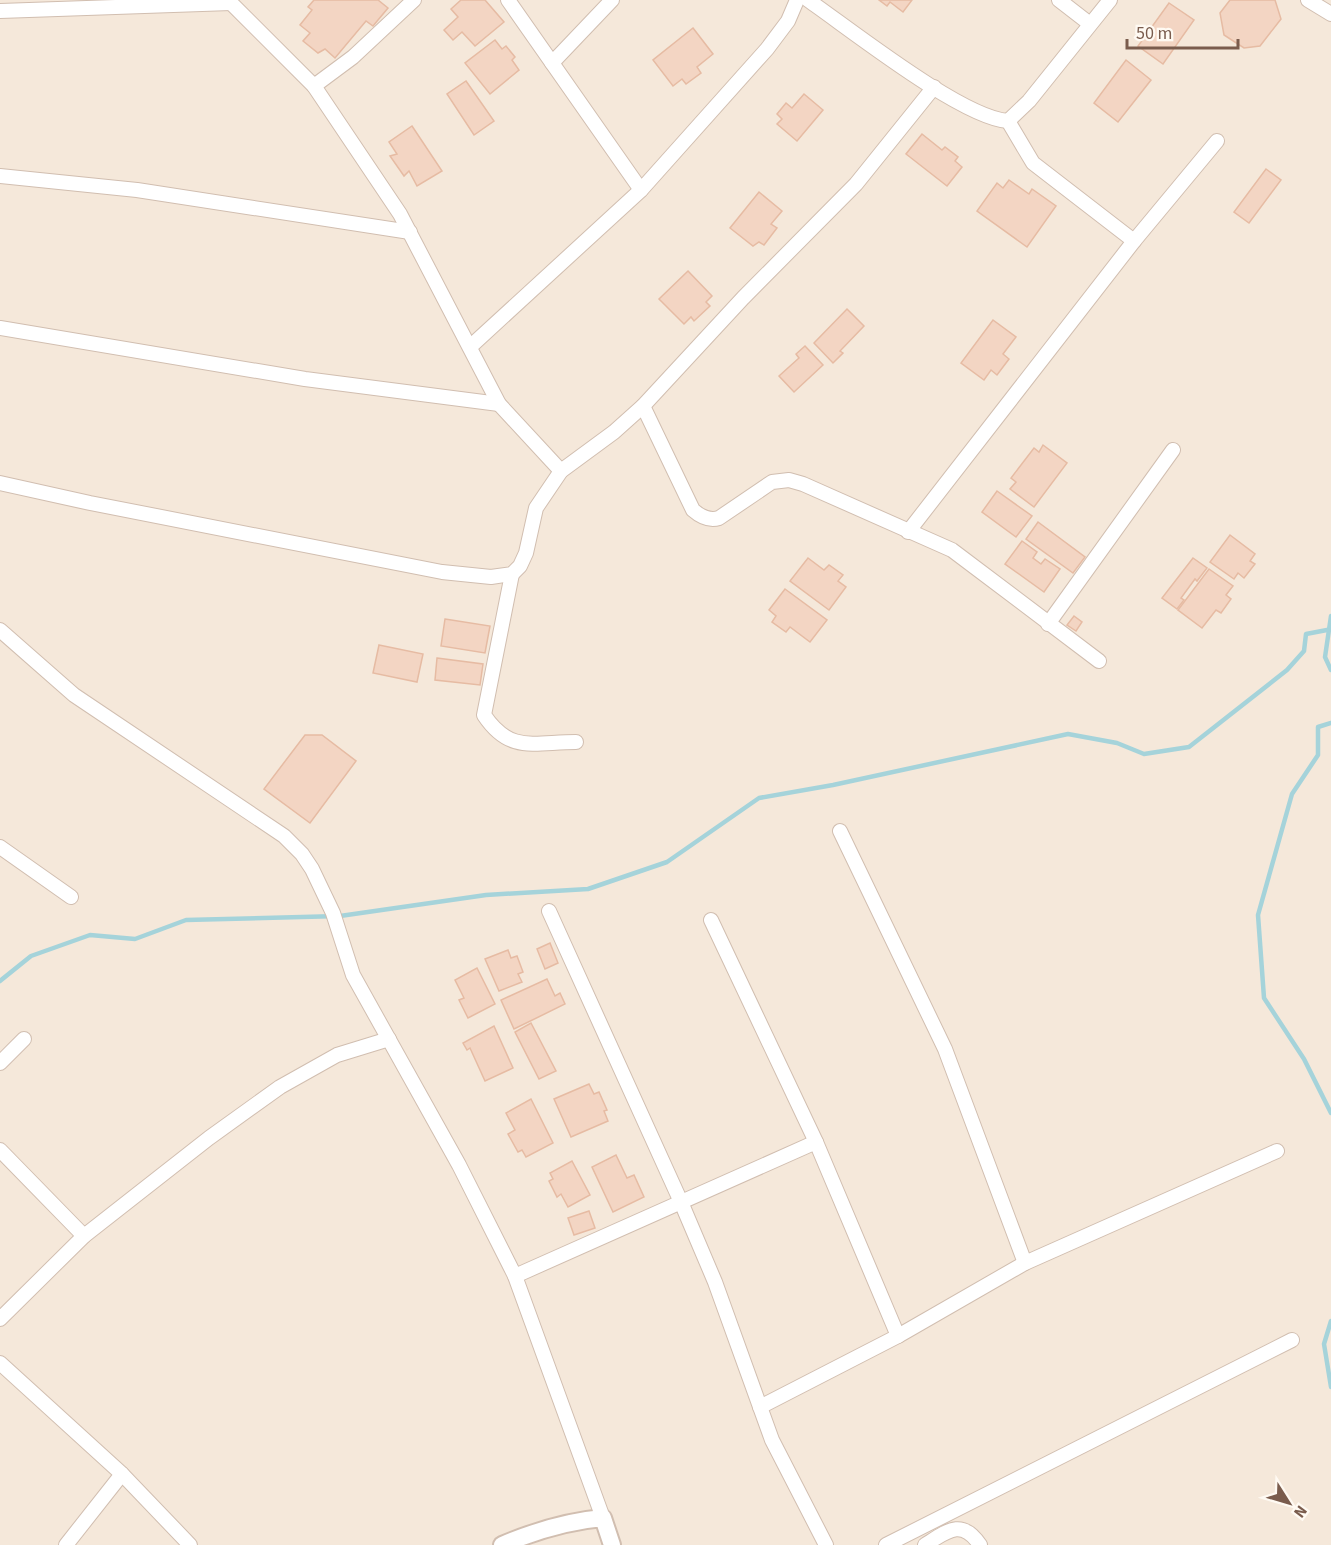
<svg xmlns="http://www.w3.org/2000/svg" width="1331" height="1545" font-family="'Source Sans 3',sans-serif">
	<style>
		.residential { fill: #f5e8da }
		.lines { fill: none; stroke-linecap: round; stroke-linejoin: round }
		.stream { stroke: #a5d3da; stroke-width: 4.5 }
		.building { fill: #f3d5c3; stroke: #e6bba3; stroke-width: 1.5 }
		.minor-casing { stroke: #d1beb0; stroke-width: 16 }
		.tertiary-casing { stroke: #d1beb0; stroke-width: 20 }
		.minor { stroke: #fff; stroke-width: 14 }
		.tertiary { stroke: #fff; stroke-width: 16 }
	</style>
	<rect width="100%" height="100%" fill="#fdf6ec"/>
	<rect class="residential" x="0" y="0" width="1331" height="1545"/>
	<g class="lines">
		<g class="stream">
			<path d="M1331 616 1325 657 1331 670"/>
			<path d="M1331 723 1318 727V755L1292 794 1258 915 1264 998 1304 1059 1331 1113"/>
			<path d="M0 981 31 956 90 935 135 939 186 920 340 916 486 895 588 889 667 862 759 798 833 785 1068 734 1117 743 1144 754 1189 747 1287 670 1304 651 1306 634 1327 630"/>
			<path d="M1331 1321 1324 1344 1331 1387"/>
		</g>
	</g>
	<g class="building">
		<path d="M314 0H378L388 8 373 26 366 21 335 58 325 49 318 53 303 41 310 33 300 25 312 10 308 7Z"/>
		<path d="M461 0H485L504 22 475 46 462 32 453 40 444 30 458 17 451 9Z"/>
		<path d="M879 0H912L903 12 890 2 887 6Z"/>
		<path d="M1230 0H1275L1281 19 1260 46 1244 48 1224 35 1220 13Z"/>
		<path d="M1169 3 1194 20 1163 64 1138 46Z"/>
		<path d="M693 28 713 54 697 67 701 73 686 84 682 79 673 86 653 60Z"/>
		<path d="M495 40 502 49 506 46 515 57 512 60 519 70 490 94 465 63Z"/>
		<path d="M1126 60 1151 80 1118 122 1094 103Z"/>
		<path d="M466 81 494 121 474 135 447 94Z"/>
		<path d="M804 94 823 110 797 141 777 124 782 119 777 114 786 103 792 108Z"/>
		<path d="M412 126 442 171 417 186 409 171 404 176 390 156 397 154 389 142Z"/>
		<path d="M922 134 942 150 945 147 958 157 955 161 962 167 947 186 906 154Z"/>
		<path d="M1266 169 1281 180 1249 223 1234 212Z"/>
		<path d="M1009 180 1029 194 1032 189 1056 206 1027 247 977 211 997 183 1003 188Z"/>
		<path d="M759 192 782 211 771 224 777 228 764 245 759 242 753 246 730 228Z"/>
		<path d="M688 271 712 296 706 302 710 306 694 321 691 317 684 324 659 299Z"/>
		<path d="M847 309 864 326 840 351 843 353 833 363 814 343Z"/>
		<path d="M993 320 1016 337 1003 354 1009 359 997 375 991 370 984 380 961 363Z"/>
		<path d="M805 346 823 365 794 392 779 376 799 358 796 354Z"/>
		<path d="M1043 445 1067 463 1034 507 1010 489 1016 482 1011 478 1034 448 1039 452Z"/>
		<path d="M997 491 1032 516 1016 537 982 512Z"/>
		<path d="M1038 522 1085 557 1073 573 1026 539Z"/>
		<path d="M1230 535 1255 554 1250 561 1255 564 1244 578 1238 573 1234 579 1210 562Z"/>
		<path d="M1022 541 1037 552 1033 558 1041 564 1045 559 1060 569 1044 592 1005 564Z"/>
		<path d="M808 558 824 570 829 565 843 575 838 581 846 587 829 610 790 581Z"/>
		<path d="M1193 558 1207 568 1197 581 1195 579 1181 598 1184 600 1177 609 1162 598Z"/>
		<path d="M1209 569 1233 586 1226 595 1231 599 1221 613 1216 610 1202 628 1178 610Z"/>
		<path d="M785 589 827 620 810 642 790 627 786 632 772 622 776 616 769 610Z"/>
		<path d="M1074 616 1082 622 1076 631 1067 625Z"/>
		<path d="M445 619 490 626 485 653 441 646Z"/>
		<path d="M379 645 423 654 417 682 373 673Z"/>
		<path d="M437 658 483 664 480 685 435 680Z"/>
		<path d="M305 735H322L356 761 310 823 264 789Z"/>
		<path d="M550 943 558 963 545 969 537 949Z"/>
		<path d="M508 950 511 958 517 956 523 972 518 974 522 982 499 991 485 959Z"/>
		<path d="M477 968 495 1004 468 1018 459 1000 464 998 455 980Z"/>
		<path d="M547 979 555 996 560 993 565 1004 514 1029 501 1000Z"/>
		<path d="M531 1023 556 1071 539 1079 515 1032Z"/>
		<path d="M494 1026 513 1068 485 1081 470 1048 467 1050 463 1043Z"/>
		<path d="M589 1084 594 1094 599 1092 607 1110 604 1111 608 1121 571 1137 554 1099Z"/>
		<path d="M531 1099 553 1143 526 1157 522 1150 518 1152 508 1134 515 1130 506 1113Z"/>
		<path d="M616 1155 627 1178 634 1175 644 1197 613 1212 592 1167Z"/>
		<path d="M572 1161 590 1195 568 1207 561 1194 557 1197 549 1181 553 1179 550 1173Z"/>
		<path d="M589 1211 595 1228 574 1235 568 1218Z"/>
	</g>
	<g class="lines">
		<defs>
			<g id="minor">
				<path d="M228 0 314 86 353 57 414 0"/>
				<path d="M508 0 641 190"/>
				<path d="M808 0C850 29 962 118 1008 121L1029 101 1110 0"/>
				<path d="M1059 0 1090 24"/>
				<path d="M1308 0 1331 14"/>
				<path d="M0 11 231 3"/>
				<path d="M552 63 612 0"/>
				<path d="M314 86 400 214 499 404 561 471"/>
				<path d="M1008 121 1033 163 1134 241"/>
				<path d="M0 176 137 190 410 232"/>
				<path d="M0 328 305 379 499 404"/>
				<path d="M471 346 641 190 767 49 788 21 797 0"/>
				<path d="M643 406 693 510C701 517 709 521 719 518L772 482 789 480 803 484 952 550 1099 661"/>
				<path d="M0 483 90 503 442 572 491 577 512 574 520 566 526 553 536 508 561 471 614 432 643 406 743 298 856 184 934 87"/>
				<path d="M908 532 1134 241 1217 141"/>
				<path d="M512 574 484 715C510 754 534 742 576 742"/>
				<path d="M1048 624 1173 450"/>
				<path d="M0 630 74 695 284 836 302 854 312 869 333 913 353 975 459 1165 515 1276 603 1518"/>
				<path d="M840 831 945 1049 1025 1263"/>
				<path d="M0 847 71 897"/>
				<path d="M549 911 681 1202 715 1282 772 1440 826 1545"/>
				<path d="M711 920 816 1142 898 1336"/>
				<path d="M0 1063 24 1039"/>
				<path d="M0 1150 84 1236"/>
				<path d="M515 1276 816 1142"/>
				<path d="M0 1319 84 1236 209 1138 280 1087 337 1055 389 1039"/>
				<path d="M0 1363 122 1474 190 1545"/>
				<path d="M760 1407 898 1336 1025 1263 1277 1151"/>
				<path d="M66 1545 122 1474"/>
				<path d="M886 1545 1292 1340"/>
				<path d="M925 1545C947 1531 962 1518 980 1545"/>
			</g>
			<path id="tertiary" d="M502 1545C535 1531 567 1521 603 1518L612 1545"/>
		</defs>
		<use href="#minor" class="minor-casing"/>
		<use href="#tertiary" class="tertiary-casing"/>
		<use href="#minor" class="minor"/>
		<use href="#tertiary" class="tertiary"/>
	</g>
	<g transform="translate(1289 1503) rotate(127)" stroke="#fffaf3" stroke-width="4.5" paint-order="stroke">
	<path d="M0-4.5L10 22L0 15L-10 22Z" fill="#7a5c4d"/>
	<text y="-9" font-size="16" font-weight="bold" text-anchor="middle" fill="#7a5c4d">N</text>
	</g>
	<path d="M1127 39v9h111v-9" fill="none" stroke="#7a5c4d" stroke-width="3"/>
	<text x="1136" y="39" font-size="18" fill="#7a5c4d" stroke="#fffaf3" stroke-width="4.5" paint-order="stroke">50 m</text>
</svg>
